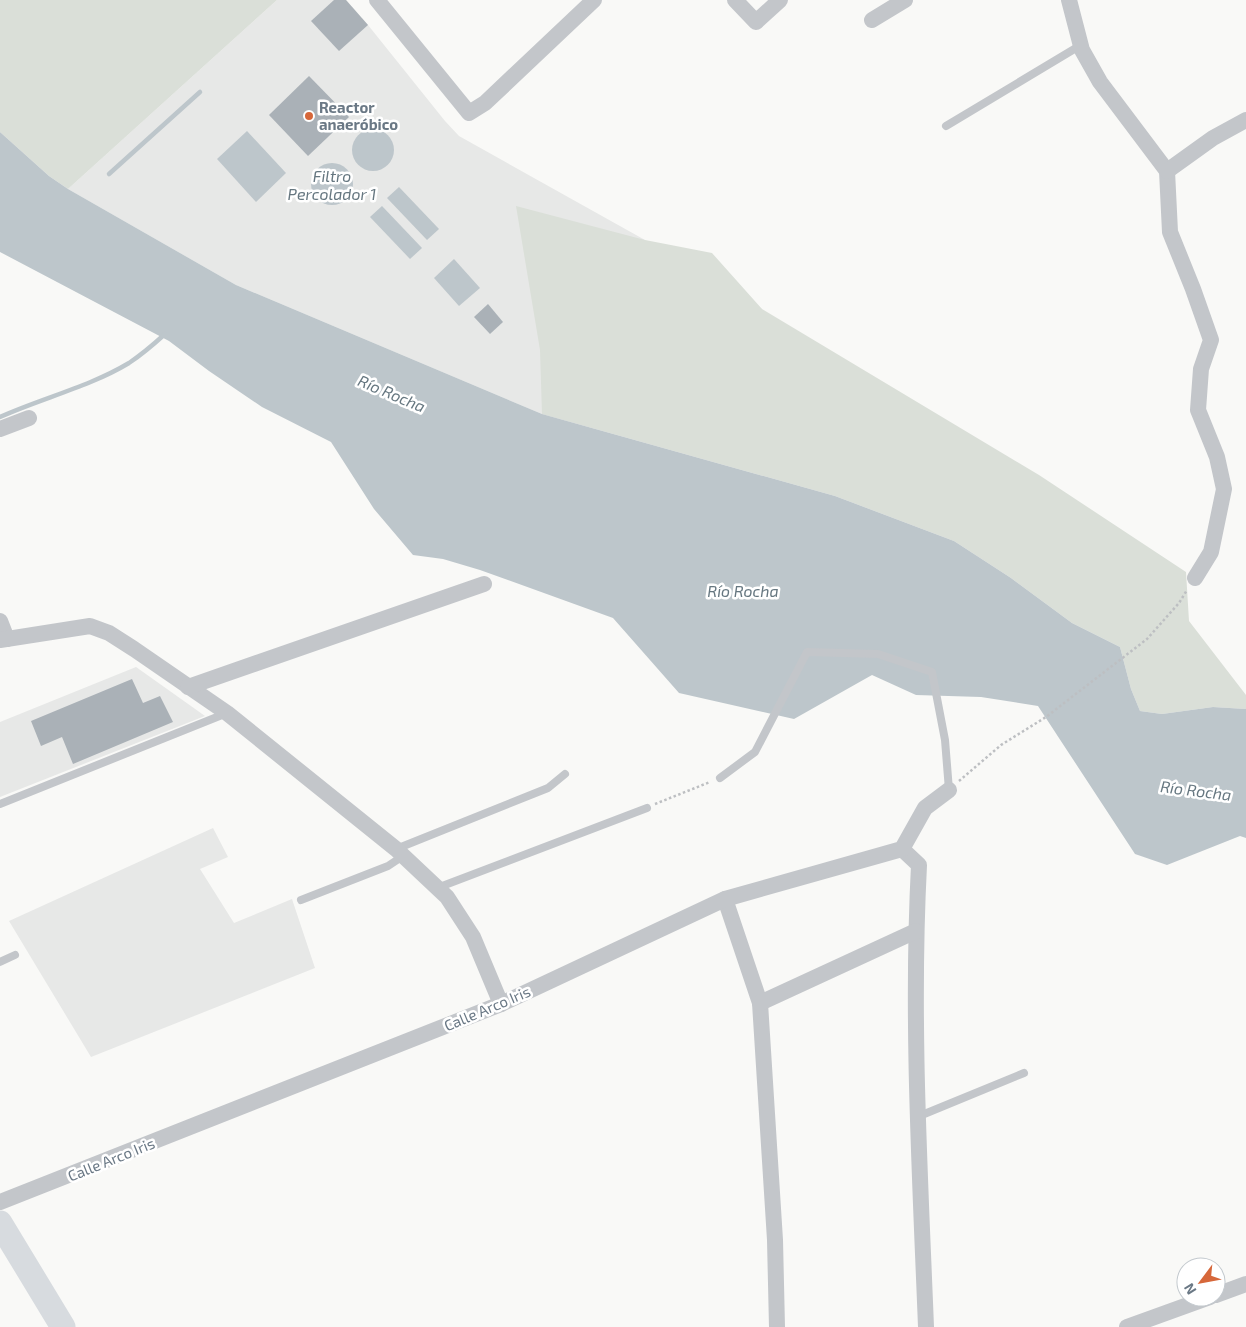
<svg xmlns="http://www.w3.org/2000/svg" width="1246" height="1327" font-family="'Exo 2',sans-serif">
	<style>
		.built { fill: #e7e8e7 }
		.green { fill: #dadfd8 }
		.water { fill: #bdc6cb }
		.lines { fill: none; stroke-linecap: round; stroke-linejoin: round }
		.stream { stroke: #bdc6cb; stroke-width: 4.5 }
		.building { fill: #aab1b7 }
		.path { stroke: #bdbfc2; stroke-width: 2.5; stroke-dasharray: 2.5 2.5; stroke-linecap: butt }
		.lane { stroke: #c3c6ca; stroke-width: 8 }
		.street { stroke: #c3c6ca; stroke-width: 16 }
		.primary { stroke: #d7dbdf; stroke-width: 25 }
		.poi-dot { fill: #d6673a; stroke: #fff; stroke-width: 2 }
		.labels { text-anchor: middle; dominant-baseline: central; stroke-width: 5; stroke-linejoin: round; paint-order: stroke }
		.poi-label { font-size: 15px; font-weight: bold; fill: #6a7885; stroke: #fff; text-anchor: start }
		.street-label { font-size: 15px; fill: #6a7885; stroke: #fff }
		.water-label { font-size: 16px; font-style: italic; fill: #667780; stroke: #fff }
	</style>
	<rect width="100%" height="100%" fill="#f9f9f7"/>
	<g class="built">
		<path d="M277 0H346L368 25 445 121 459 136 645 240 762 309 643 441 542 414 236 285 68 189Z"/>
		<path d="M136 667 205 716 0 797V722Z"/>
		<path d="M213 828 228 857 200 869 234 923 292 899 315 968 91 1057 9 921Z"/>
	</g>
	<g class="green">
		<path d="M0 0H277L68 189 49 176 0 132Z"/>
		<path d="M516 206 645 240 712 253 762 309 1039 475 1186 572 1189 621 1246 695V709L1213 707 1162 714 1140 711 1131 689 1120 647 1072 623 1011 578 954 541 835 496 542 414 540 350Z"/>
	</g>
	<g class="water">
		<circle cx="373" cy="150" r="21"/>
		<path d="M247 131 286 173 256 202 217 159Z"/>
		<path d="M0 132 49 176 68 189 236 285 542 414 835 496 954 541 1011 578 1072 623 1120 647 1131 689 1140 711 1162 714 1213 707 1246 709V838L1240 836 1167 865 1135 854 1038 706 981 697 916 695 872 675 794 719 679 693 613 618 480 570 443 559 413 555 374 509 331 442 262 407 209 371 169 341 0 252Z"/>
		<circle cx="332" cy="184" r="21"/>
		<path d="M399 187 439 229 427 240 387 198Z"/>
		<path d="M382 206 422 248 410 259 370 217Z"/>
		<path d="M454 259 480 288 459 306 434 278Z"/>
	</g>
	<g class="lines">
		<g class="stream">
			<path d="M109 174 200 92"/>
			<path d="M0 417C42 398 89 387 129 363 141 355 154 344 165 334"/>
		</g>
	</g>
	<g class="building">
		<path d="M334 0H346L368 25 339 51 311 21Z"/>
		<path d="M309 76 349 117 308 156 269 115Z"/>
		<path d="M488 304 503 322 490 334 474 317Z"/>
		<path d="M132 679 143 703 160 696 173 722 73 764 62 737 41 746 31 721Z"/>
	</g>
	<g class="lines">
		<g class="path">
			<path d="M959 781 1001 745 1046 717 1147 639 1179 603 1187 590"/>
			<path d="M655 804 710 782"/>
		</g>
		<g class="lane">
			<path d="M946 126 1081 45"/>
			<path d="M720 778 755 752 807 652 878 654 932 672 945 740 949 790"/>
			<path d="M0 804 227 713"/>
			<path d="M396 849 548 788 565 774"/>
			<path d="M437 888 647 808"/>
			<path d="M301 900 388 866 403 856"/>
			<path d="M0 962 15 955"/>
			<path d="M917 1117 1024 1073"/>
		</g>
		<g class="street">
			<path d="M377 0 469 113 485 103 594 0"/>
			<path d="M735 0 756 22 780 0"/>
			<path d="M1069 0 1082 50 1100 82 1167 171 1170 232 1193 289 1211 340 1201 369 1198 410 1217 457 1224 489 1211 552 1195 578"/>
			<path d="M872 20 905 0"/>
			<path d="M1167 171 1213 138 1246 120"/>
			<path d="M0 429 29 418"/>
			<path d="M0 621 7 639"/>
			<path d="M0 640 90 626 109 633 134 649 227 713 396 849 447 897 473 937 501 1004"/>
			<path d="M188 687 484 584"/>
			<path d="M902 849 919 865C911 1019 920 1173 926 1327"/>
			<path d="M725 899 760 1003 775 1240 777 1327"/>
			<path d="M760 1003 916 931"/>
			<path d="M0 1202 501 1004 725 899 902 849 925 808 949 790"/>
			<path d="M1216 1295 1246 1284"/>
			<path d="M1127 1327 1210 1297"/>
		</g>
		<path class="primary" d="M0 1223 63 1327"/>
	</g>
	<circle class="poi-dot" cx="309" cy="116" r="5"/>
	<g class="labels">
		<g class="poi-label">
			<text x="319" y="107">Reactor<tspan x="319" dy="17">anaeróbico</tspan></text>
		</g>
		<g class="street-label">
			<text transform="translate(487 1008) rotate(-23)">Calle Arco Iris</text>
			<text transform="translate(111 1159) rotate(-22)">Calle Arco Iris</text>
		</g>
		<g class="water-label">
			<text x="332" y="175">Filtro<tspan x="332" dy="18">Percolador 1</tspan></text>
			<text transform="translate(392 393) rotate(23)">Río Rocha</text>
			<text x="743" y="590">Río Rocha</text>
			<text transform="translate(1196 790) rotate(7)">Río Rocha</text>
		</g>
	</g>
	<g transform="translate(1201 1282) rotate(238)"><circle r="24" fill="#ffffff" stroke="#c3c9ce"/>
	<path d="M0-4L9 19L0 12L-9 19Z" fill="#d6673a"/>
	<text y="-8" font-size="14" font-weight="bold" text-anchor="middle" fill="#6a7885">N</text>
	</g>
</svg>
